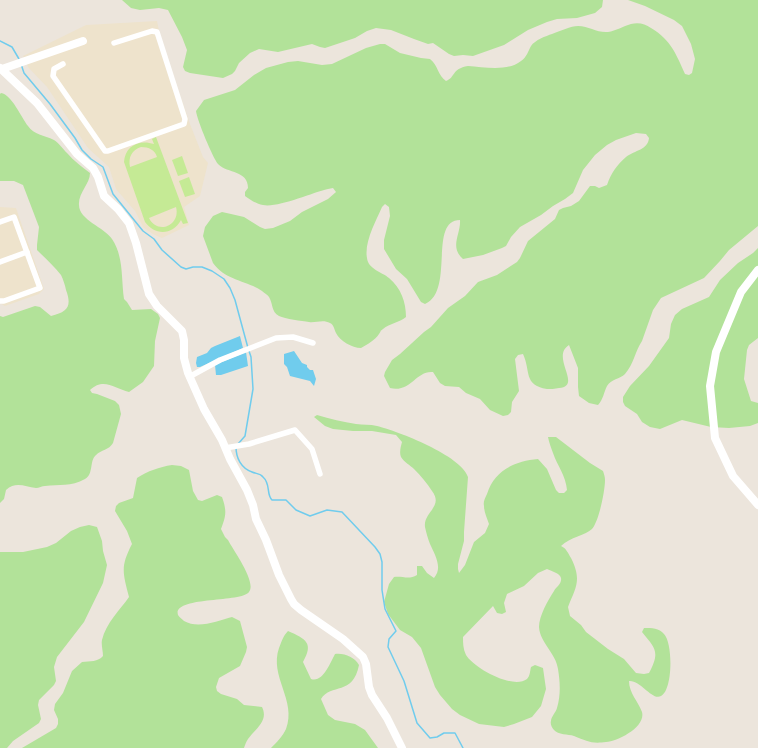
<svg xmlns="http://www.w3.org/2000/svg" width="758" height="748" font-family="Manrope,sans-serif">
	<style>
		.education { fill: #eee3cc }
		.green { fill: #b2e299 }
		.pitch { fill: #c5ea95; fill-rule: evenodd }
		.water { fill: #70cced }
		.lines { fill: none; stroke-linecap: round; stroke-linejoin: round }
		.stream { stroke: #70cced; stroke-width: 1.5 }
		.street { stroke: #fff; stroke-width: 5.5 }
		.secondary { stroke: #fff; stroke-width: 8 }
	</style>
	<rect width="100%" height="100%" fill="#ece5dc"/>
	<g class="education">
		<path d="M157 21 161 40 190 124 203 157 208 163 200 196 184 207 189 225 162 238 153 234 143 227 135 211 116 189 109 167 88 148 47 87 28 67 23 56 86 25Z"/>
		<path d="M0 207 16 208 44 289 39 294 5 306 0 303Z"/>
	</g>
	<g class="green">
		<path d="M122 0H603L602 7 595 13 577 18 557 19 547 22 528 30 504 45 473 56 463 55 454 56 449 54 433 43 428 44 414 39 391 30 376 28 367 31 355 38 325 48 320 47 312 44 278 52 259 49 250 53 239 63 235 71 232 74 223 78 190 73 185 71 183 67 187 50 182 37 168 10 159 8 140 10 131 8Z"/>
		<path d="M628 0H758V226L729 250 720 261 704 278 661 298 653 310 642 341C635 351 634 364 625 374 620 379 611 379 607 386 604 392 603 400 598 405L589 403 579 396 578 387V368L569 345C550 357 583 386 559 388 555 389 550 389 547 389 523 385 531 371 523 354L518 355 515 359 519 391 512 402 511 412 508 415 503 416 490 410 480 399 466 393 459 387 445 386 440 383 433 372C416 370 411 393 390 388L384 376 385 372 392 360 400 354 424 332 431 327 448 308 465 296 478 282 497 275 517 262 520 258 528 241 555 219 559 210 563 208 571 206 579 201 590 186H595L599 188 607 185C611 173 617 165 626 157 635 150 648 150 649 138L646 134 636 133 616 140 607 145 595 155 583 170 573 193 565 199 553 206 541 215 520 227 511 237 506 246 502 248 483 255 463 259C449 247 461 234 460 220 428 220 455 291 425 304L421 302 407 279 396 269 384 249V240L390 216 389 207 385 204 382 207C376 221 364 242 367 258 368 269 382 272 389 278 401 288 406 302 406 317 399 323 390 323 383 329 379 332 382 330 379 334 375 340 368 344 361 348 352 348 340 341 336 333 334 329 334 325 330 323 323 319 316 323 309 322 302 321 285 319 279 316 271 312 273 303 269 297 268 295 264 293 262 291 246 280 226 281 213 263L203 236 205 227 213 216 222 212 231 214 244 217 260 227 265 229 273 228 290 221 302 212 328 199 336 192 333 188 328 189C311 193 278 208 263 205 256 204 251 200 245 196V192L248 188C248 170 228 174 218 164 213 158 197 120 196 111L204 100 235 90 254 75 266 68 288 62 298 61 322 65 332 64 366 48 380 44H385L400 53 421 58 430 59C438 65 438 76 446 81 456 77 451 69 468 66 484 67 507 72 521 61 527 57 528 51 531 46 535 40 546 36 552 34 560 31 571 26 578 26 589 26 597 33 608 32 616 31 623 26 631 24 639 22 645 24 651 28 671 40 676 54 685 74L689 75 692 73 695 59 691 44 682 26 674 20 645 6Z"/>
		<path d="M1 93C12 95 21 117 28 126 34 135 44 135 54 140 59 143 63 149 67 153 74 161 82 167 90 173 90 184 78 193 79 205 79 220 104 227 112 239 124 257 121 279 124 299L127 302 132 310 151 309 158 314 160 318 155 341 154 366 143 382 129 392C115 389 104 377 90 390L92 393 97 394 115 401 119 405 121 414 113 443C109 450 101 450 96 455 89 461 94 474 85 479 71 487 59 484 45 486 42 486 39 488 36 488 25 487 16 481 6 490L4 499 0 503V316L3 317 35 306 40 307 51 316C68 312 72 306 66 290 65 285 63 279 61 275 54 266 45 258 37 250V245L39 227 23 185 14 181H0V94Z"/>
		<path d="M758 248V338L749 345 747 350 744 379 751 401 758 403V423L750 426 729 428 711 427 682 420 660 429 650 427 642 422 637 414 625 406 623 402V397L630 386 649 366 669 338 671 324 675 315 682 309 709 297 720 280 738 263 753 253Z"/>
		<path d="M317 415C330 419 343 422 356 424 363 425 370 424 377 426 398 431 462 456 468 477L464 532V541L458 564V569L459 573 465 565 474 542 485 533 489 524C487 518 484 512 484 506 483 502 485 498 487 494 494 471 514 461 538 459L547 469 556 490 559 493H564L567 490C566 476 557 465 553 453 551 448 549 442 548 437H556L590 463 603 471C604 474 605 477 605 480 605 491 599 521 592 529 586 535 570 537 561 546 566 548 568 553 571 558 582 580 576 587 568 607L570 616 581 625 586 632 608 649 624 659 636 673 644 674 649 673C660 652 656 649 642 632L644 628C652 628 659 628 664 634 673 643 673 690 661 696 652 701 641 680 629 681 629 693 638 701 642 712 646 727 618 741 606 742 591 744 587 741 574 736 568 734 558 735 554 730 552 728 550 724 551 721 551 717 556 712 557 708 561 694 560 682 558 669 556 653 540 643 539 627 539 616 548 600 554 591 556 587 562 584 561 578 560 573 551 571 547 569L538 573 524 586 507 594 504 603 506 612 502 614 497 613 493 606 463 637C463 643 463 649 466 655 474 668 513 690 527 679 530 676 530 671 531 667L535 665 543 668 546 689 541 706 532 717 514 724 504 727 479 724 460 715 452 709 440 695 435 687 421 648 412 637 400 630 388 614 384 602 389 584 394 577C403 576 409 580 417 575V566H422L427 573 434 578C443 568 435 555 430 544 428 539 426 532 425 527 423 512 444 507 432 491 427 483 421 476 414 469 410 465 404 462 401 457 399 452 401 446 402 442L396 435 372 431H353L333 429 325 426 314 417Z"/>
		<path d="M172 465 181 466 189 470 193 491 198 500 202 501 217 495 222 497C227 511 226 516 221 529L225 537 228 540C233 550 257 582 249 592 241 603 172 596 178 615 179 617 182 619 184 621 198 629 218 621 232 617L240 621 247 647 246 652 240 666 219 678 216 687 217 691 221 694 237 699 244 705 262 707C269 721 255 729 248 739 246 742 245 745 244 748H22L56 728 58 724V719L54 710 55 704 63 693 72 671 82 662C90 661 98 662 103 656 103 651 101 644 102 640 106 623 120 610 129 597 123 573 120 567 132 544L127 531 115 511 116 506 119 503 133 498 137 478C148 471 159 467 172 465Z"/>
		<path d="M89 525 97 527 102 541 103 551 107 565 103 583 84 622 57 657 54 667 56 681 54 685 39 700 38 705 41 719 39 723 13 741 7 748H0V552H23L47 547 56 543 71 531 80 527Z"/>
		<path d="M288 631C306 639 314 643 303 662L311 679C323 683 330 663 335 654 345 653 354 657 359 665 353 696 331 683 321 699L328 715 335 720 355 724 365 730 378 748H271C276 743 283 736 286 729 297 700 269 677 279 648 282 641 283 636 288 631Z"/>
	</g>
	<g class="pitch">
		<path d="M156 137 188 223 183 224 181 220C173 235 155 236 145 222L124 162C125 146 139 139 154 144L152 139ZM141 147C149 147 155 150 157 157L130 167C128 157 132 150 141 147ZM176 207C181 226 157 235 149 218Z"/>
		<path d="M182 156 188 173 178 176 172 160Z"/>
		<path d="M189 177 195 194 185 197 179 181Z"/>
	</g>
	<g class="water">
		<path d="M240 336 243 348 200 367H197L196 363 197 357 207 353 211 348 215 346Z"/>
		<path d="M294 351 302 363 307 365V367L310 370H313L316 379 314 386 310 381 290 376 287 367 284 364V354Z"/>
		<path d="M246 352 248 366 221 375H216L215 365Z"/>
	</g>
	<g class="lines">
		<g class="stream">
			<path d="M0 41 12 47 19 59"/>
			<path d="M21 64 24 73 50 104 75 138 82 150 91 159 103 167 113 194 143 231 154 239 162 250 181 267 186 269 193 267H202L212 271 224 279 230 288 235 300 248 348"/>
			<path d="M238 444 245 436 253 389 251 357 249 351"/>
			<path d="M236 447C236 458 241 468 252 472 256 474 260 473 263 477 271 484 266 494 272 500H286L296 510 310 516 327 510 342 512 375 547 380 554 382 562V590L385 609 396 631 389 639 388 647 404 681 417 723 430 738 437 737 444 733H455L463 748"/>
		</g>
		<g class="street">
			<path d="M63 64 54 69 53 76 105 151H108L184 124 185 119 157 32 152 31 114 43"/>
			<path d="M0 222 14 217 40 288 4 301H0"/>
			<path d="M0 262 27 252"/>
			<path d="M189 377 220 360 276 338 293 337 313 343"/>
			<path d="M225 448 249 444 295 430 312 449 320 474"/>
		</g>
		<g class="secondary">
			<path d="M0 68 37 103 77 154 93 168 98 177 104 196 118 209 129 223 136 243 149 294 157 306 182 331 184 340V358L188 373 204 409 222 440 230 459 247 490 253 505 256 519 266 540 279 575 291 599 294 604 301 610 343 639 363 657 366 664 369 687 372 695 387 718 402 748"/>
			<path d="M2 69 83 41"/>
			<path d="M758 270 741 292 716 352 710 386 715 438 733 476 758 505"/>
		</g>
	</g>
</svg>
